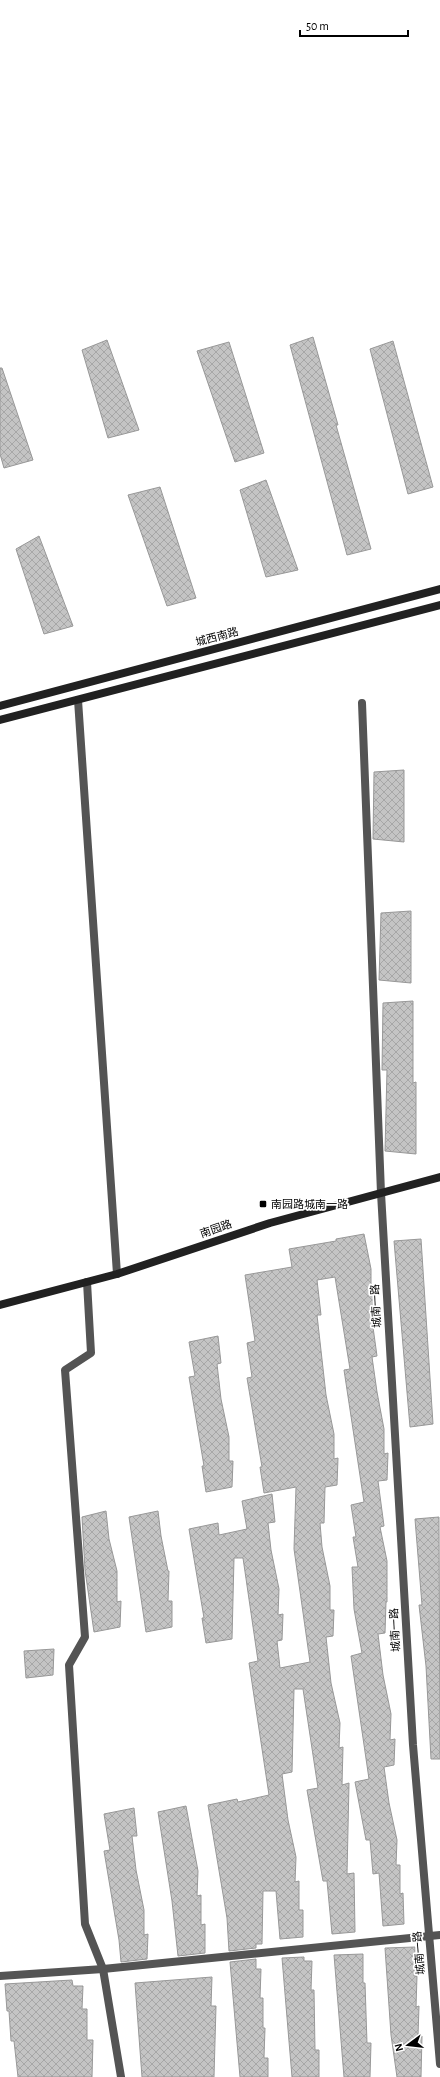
<svg xmlns="http://www.w3.org/2000/svg" width="440" height="2077" font-family="'Alegreya Sans','Noto Sans SC',sans-serif">
	<style>
		.building { fill: url(#building-cross-hatch); stroke: #989898 }
		.lines { fill: none; stroke-linecap: round; stroke-linejoin: round }
		.street { stroke: #545454; stroke-width: 8 }
		.secondary { stroke: #212121; stroke-width: 8 }
		.poi-dot { fill: #000; stroke: #fff; stroke-width: 1.5 }
		.labels { text-anchor: middle; dominant-baseline: central; stroke-width: 3.5; stroke-linejoin: round; paint-order: stroke }
		.street-label { font-size: 11px; fill: #000; stroke: #fff }
		.poi-label { font-size: 11px; fill: #000; stroke: #fff; text-anchor: start }
	</style>
	<defs>
		<pattern id="building-cross-hatch" width="8" height="8" patternUnits="userSpaceOnUse"><rect width="8" height="8" fill="#c4c4c4"/><path d="M0 0l8 8M0 8l8-8" fill="none" stroke="#a7a7a7"/></pattern>
	</defs>
	<rect width="100%" height="100%" fill="#fff"/>
	<g class="building">
		<path d="M313 337 338 425H336L371 549 347 555 290 345Z"/>
		<path d="M107 340 139 430 108 438 82 350Z"/>
		<path d="M393 341 433 487 408 494 370 349Z"/>
		<path d="M229 342 264 453 235 462 197 351Z"/>
		<path d="M0 368H2L33 460 4 468 0 454Z"/>
		<path d="M266 480 298 570 266 577 240 490Z"/>
		<path d="M160 487 196 598 167 606 128 495Z"/>
		<path d="M39 536 73 626 44 634 16 549Z"/>
		<path d="M404 770V842L373 839 374 772Z"/>
		<path d="M411 911V983L379 980 381 913Z"/>
		<path d="M413 1001V1083L416 1082V1154L385 1151 387 1070H382L383 1003Z"/>
		<path d="M364 1234 371 1269V1294L375 1293 374 1319 372 1320 377 1356 372 1357 377 1392 384 1429V1454L388 1453 387 1480 378 1481 384 1526 380 1527 387 1561V1602H386L385 1633 378 1634 383 1675 391 1714 390 1740 395 1739 394 1765 384 1767 389 1803 397 1840 396 1865H400V1894L403 1893 404 1924 383 1926 379 1873 373 1874 370 1840H366L355 1782 369 1779 351 1656 362 1653 354 1609 352 1567H358L353 1537H356L351 1505 364 1502 344 1370 350 1369 335 1277 317 1280 321 1315H317L326 1395 334 1434V1459L338 1458 337 1485 325 1487 324 1523H320L322 1547 330 1586V1610H334L333 1636 326 1637 331 1683 340 1723 339 1748 343 1747 342 1785 349 1783 347 1874 354 1873 355 1932 332 1934 327 1881H323L307 1790 318 1788 303 1689H294L292 1772 282 1774 288 1820 296 1857 295 1882 299 1881V1910H303V1937L280 1939 276 1891H263L262 1944H256V1948L229 1951 227 1918 208 1805 237 1799 238 1802 269 1795 249 1663 258 1661 243 1558H234L232 1639 206 1643 202 1618H204L189 1529 218 1523 219 1535 247 1529 242 1501 272 1494 275 1522 268 1523 271 1550 279 1589 278 1615 283 1614 282 1640 277 1641 280 1668 310 1662 294 1549 296 1487 264 1493 260 1467H262L247 1378 252 1377 247 1343 255 1341 245 1275 292 1267 289 1249 336 1241V1239Z"/>
		<path d="M421 1239 433 1424 410 1427 394 1241Z"/>
		<path d="M218 1336 221 1363 217 1364 221 1399 229 1437V1461H233L232 1487 206 1492 202 1466H204L189 1377 195 1376 189 1342Z"/>
		<path d="M106 1511 109 1539 117 1571V1602L121 1601 120 1627 94 1632 85 1570 82 1517Z"/>
		<path d="M158 1511 161 1536 168 1571H169L168 1601H172V1627L146 1632 129 1517Z"/>
		<path d="M439 1517 440 1759H431L426 1666 419 1605H422L415 1519Z"/>
		<path d="M54 1649 53 1675 26 1678 24 1651Z"/>
		<path d="M186 1806 198 1871 197 1896 201 1895V1925L205 1924V1953L178 1956 172 1901 158 1812Z"/>
		<path d="M134 1808 137 1836H132L136 1870 144 1910V1935L148 1934 147 1959 121 1962 119 1940 104 1851 110 1850 104 1814Z"/>
		<path d="M415 1947 414 1976H417L416 2007 419 2006 418 2036H422L421 2077H397L391 2035 385 1948Z"/>
		<path d="M363 1954V1983H365L367 2043H371L370 2077H344L334 1955Z"/>
		<path d="M304 1957V1961H312L311 1990H314L315 2050H319V2077H292L282 1958Z"/>
		<path d="M256 1959V1969H261L260 1998H263V2028H265L264 2058H268V2077H240L230 1962Z"/>
		<path d="M212 1977 211 2006H216L214 2077H142L135 1983Z"/>
		<path d="M72 1980 73 1986H83L82 2009H87V2040H93L92 2077H18L14 2041H11L9 2011H7L5 1984Z"/>
	</g>
	<g class="lines">
		<g class="street">
			<path d="M78 700 117 1274"/>
			<path d="M362 703 381 1193 413 1745 440 2064"/>
			<path d="M87 1282 91 1353 65 1370 85 1637 69 1665 85 1924 103 1969 121 2077"/>
			<path d="M0 1976 103 1969 440 1935"/>
		</g>
		<g class="secondary">
			<path d="M0 706 440 589"/>
			<path d="M0 720 440 605"/>
			<path d="M0 1305 117 1274 270 1223 440 1177"/>
		</g>
	</g>
	<rect class="poi-dot" x="259" y="1200" width="8" height="8" rx="2"/>
	<g class="labels">
		<g class="street-label">
			<text transform="translate(217 637) rotate(-15)">城西南路</text>
			<text transform="translate(216 1229) rotate(-19)">南园路</text>
			<text transform="translate(376 1306) rotate(-93)">城南一路</text>
			<text transform="translate(395 1630) rotate(-93)">城南一路</text>
			<text transform="translate(419 1953) rotate(-95)">城南一路</text>
		</g>
		<g class="poi-label">
			<text x="271" y="1204">南园路城南一路</text>
		</g>
	</g>
	<g transform="translate(408 2045) rotate(255)" stroke="#ffffff" stroke-width="3" paint-order="stroke">
	<path d="M0-3L7 15L0 10L-7 15Z" fill="#000000"/>
	<text y="-6" font-size="11" font-weight="bold" text-anchor="middle" fill="#000000">N</text>
	</g>
	<path d="M300 30v6h108v-6" fill="none" stroke="#000000" stroke-width="2"/>
	<text x="306" y="30" font-size="12" fill="#000000" stroke="#ffffff" stroke-width="3" paint-order="stroke">50 m</text>
</svg>
